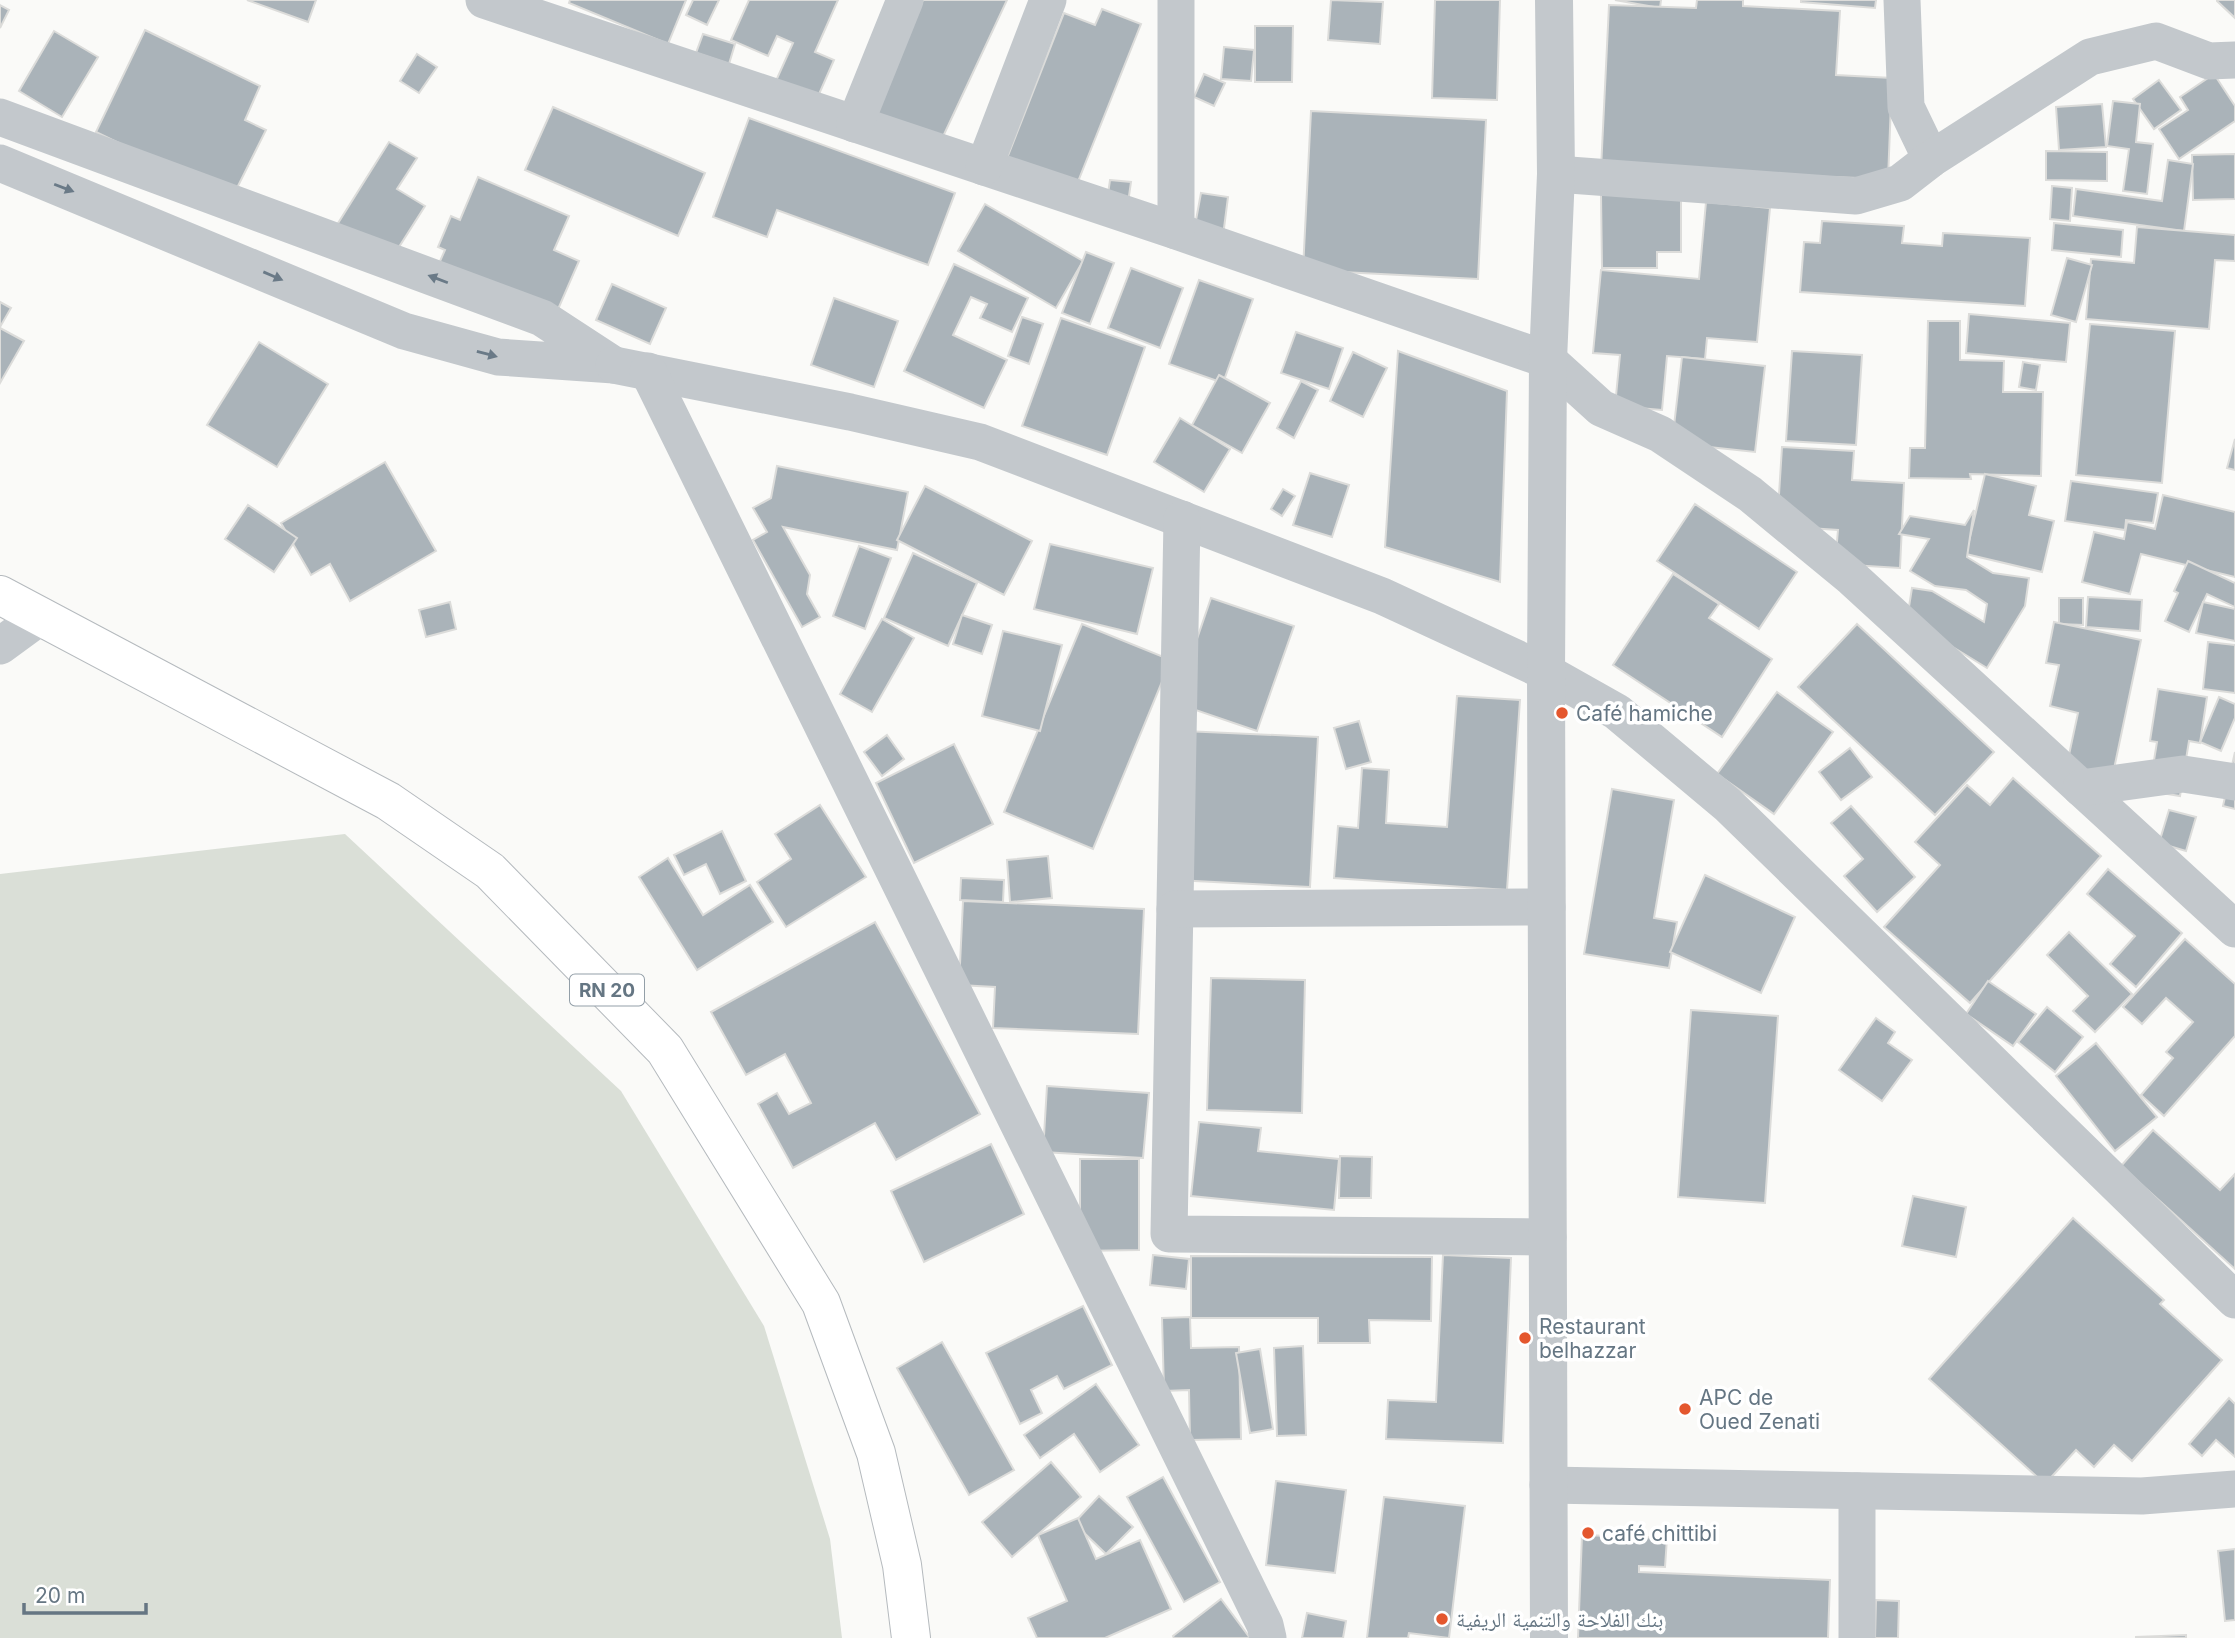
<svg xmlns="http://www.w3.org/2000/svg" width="2235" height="1638" font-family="Inter,'Noto Naskh Arabic',sans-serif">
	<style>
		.green { fill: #dadfd7 }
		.building { fill: #aab3b9; stroke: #dcdcda; stroke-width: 2 }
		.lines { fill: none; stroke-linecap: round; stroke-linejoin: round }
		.primary-casing { stroke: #b5babe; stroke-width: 40 }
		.minor { stroke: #c3c8cc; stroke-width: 37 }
		.tertiary { stroke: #c3c8cc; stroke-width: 38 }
		.primary { stroke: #fff; stroke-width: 38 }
		.oneway { fill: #6a7a87 }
		.poi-dot { fill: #e4572e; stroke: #fff; stroke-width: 2.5 }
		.labels { text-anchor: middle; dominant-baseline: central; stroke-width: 7; stroke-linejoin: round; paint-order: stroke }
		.shield { fill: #fff; stroke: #939fa8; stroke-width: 2 }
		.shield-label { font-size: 19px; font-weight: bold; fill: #657683 }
		.poi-label { font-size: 21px; fill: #657683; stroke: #fff; text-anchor: start }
	</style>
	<rect width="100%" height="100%" fill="#fafaf8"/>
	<path class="green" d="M345 834 621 1091 764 1326 830 1539 842 1638H0V874Z"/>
	<g class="building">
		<path d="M247 0H316L308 22Z"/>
		<path d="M570 0H686L668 44 569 3Z"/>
		<path d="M693 0H719L707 25 686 15Z"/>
		<path d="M749 0H838L815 52 834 60 816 101 775 83 793 43 777 36 768 56 731 40Z"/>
		<path d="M923 0H1007L940 143 871 111Z"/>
		<path d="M1331 0 1383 2 1380 44 1328 40Z"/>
		<path d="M1435 0H1500L1497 100 1432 98Z"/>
		<path d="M1615 0H1661L1660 8Z"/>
		<path d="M1697 0H1743V6L1840 11 1836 75 1892 78 1888 179 1601 169 1609 5 1696 8Z"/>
		<path d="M1801 0H1876L1875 8 1801 2Z"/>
		<path d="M2235 0V18L2217 1V0Z"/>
		<path d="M0 5 9 10 0 28Z"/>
		<path d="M1102 9 1141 24 1071 199 1002 171 1064 13 1095 25Z"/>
		<path d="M1255 26H1293L1292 82H1255Z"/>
		<path d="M145 30 260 86 245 120 266 130 232 198 96 132Z"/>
		<path d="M54 31 98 57 62 117 19 91Z"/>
		<path d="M703 34 735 44 729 64 696 53Z"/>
		<path d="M1224 47 1254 50 1251 81 1221 79Z"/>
		<path d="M417 54 437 67 419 93 400 81Z"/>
		<path d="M1204 74 1225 83 1214 106 1194 97Z"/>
		<path d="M2214 74 2235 106V121L2179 159 2159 129 2188 110 2180 97Z"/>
		<path d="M2159 80 2181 110 2154 129 2133 99Z"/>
		<path d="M2113 101 2140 104 2136 142 2153 144 2147 194 2123 191 2129 149 2107 146Z"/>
		<path d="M2102 104 2106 147 2059 150 2056 107Z"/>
		<path d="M553 107 705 173 678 236 525 170Z"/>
		<path d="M1311 111 1486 120 1478 279 1303 270Z"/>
		<path d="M749 118 955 193 928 265 777 210 767 237 713 217Z"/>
		<path d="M389 142 417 158 397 189 425 206 385 269 330 236Z"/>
		<path d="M2046 151 2107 152V181L2046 180Z"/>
		<path d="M2235 154V199L2193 200 2192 155Z"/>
		<path d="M2168 160 2193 164 2184 231 2073 216 2076 189 2162 201Z"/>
		<path d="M478 177 569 216 554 250 579 261 549 330 432 279 445 250 438 247 451 216 460 220Z"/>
		<path d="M1110 180 1131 182 1128 203 1107 201Z"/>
		<path d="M2052 186 2072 188 2070 221 2050 219Z"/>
		<path d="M1201 193 1228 197 1223 236 1194 231Z"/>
		<path d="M1681 194V252H1657V268H1602L1601 195Z"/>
		<path d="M1706 202 1770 208 1757 342 1707 338 1705 359 1667 356 1662 410 1615 406 1620 355 1593 353 1601 270 1699 279Z"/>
		<path d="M985 204 1083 261 1056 308 958 251Z"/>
		<path d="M1822 221 1904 226 1902 243 1942 246 1943 233 2030 238 2025 306 1800 292 1804 242 1820 243Z"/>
		<path d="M2054 223 2123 230 2121 257 2052 250Z"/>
		<path d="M2137 227 2235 235V261L2215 260 2209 329 2086 319 2091 259 2134 263Z"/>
		<path d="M1086 252 1114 263 1090 324 1062 313Z"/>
		<path d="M2067 258 2092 265 2076 322 2051 315Z"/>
		<path d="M954 264 1028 298 1012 332 980 318 987 304 971 297 953 335 1007 360 984 408 904 371Z"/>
		<path d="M1131 268 1183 288 1160 348 1108 328Z"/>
		<path d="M1199 280 1253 299 1223 383 1169 364Z"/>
		<path d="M612 284 666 308 650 344 596 320Z"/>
		<path d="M834 298 898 321 874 387 811 365Z"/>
		<path d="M0 302 11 308 0 327Z"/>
		<path d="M1969 314 2070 323 2066 362 1966 353Z"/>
		<path d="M1022 317 1043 324 1029 364 1008 356Z"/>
		<path d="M1061 318 1145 347 1107 455 1022 426Z"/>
		<path d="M1928 321H1960V360L2004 361 2003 392H2043L2041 476 1970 474 1971 479 1909 478 1910 448H1925Z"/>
		<path d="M2090 324 2175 331 2162 483 2076 475Z"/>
		<path d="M0 328 24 341 0 383Z"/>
		<path d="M1296 332 1343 348 1329 389 1281 373Z"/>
		<path d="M259 342 328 384 277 467 207 425Z"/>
		<path d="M1398 351 1507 391 1500 582 1385 547Z"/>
		<path d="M1792 351 1862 355 1856 445 1786 441Z"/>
		<path d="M1353 352 1387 368 1363 417 1330 401Z"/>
		<path d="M1682 357 1765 366 1755 452 1672 443Z"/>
		<path d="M2023 362 2040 365 2036 390 2019 387Z"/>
		<path d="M1219 375 1270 403 1242 453 1192 425Z"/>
		<path d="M1301 381 1318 390 1294 438 1277 428Z"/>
		<path d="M1180 418 1230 449 1204 492 1154 462Z"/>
		<path d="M2235 439V470L2227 468Z"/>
		<path d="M1782 447 1854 451 1852 480 1904 483 1900 568 1835 564 1838 530 1777 526Z"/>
		<path d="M385 462 436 551 350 601 330 564 311 575 281 523Z"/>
		<path d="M777 466 908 492 897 550 783 527 810 575 807 594 820 617 802 627 753 540 767 532 753 508 771 498Z"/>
		<path d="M1310 473 1349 485 1332 537 1293 525Z"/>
		<path d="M1985 474 2036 486 2029 515 2054 521 2042 572 1966 554Z"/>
		<path d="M2071 481 2158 493 2153 523 2126 520 2125 530 2065 521Z"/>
		<path d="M925 486 1032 541 1004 595 897 540Z"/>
		<path d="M1283 489 1295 496 1282 516 1271 509Z"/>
		<path d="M2163 495 2235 512V577L2141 554 2130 594 2082 582 2094 532 2124 539 2127 522 2155 529Z"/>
		<path d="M1695 504 1797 572 1759 629 1657 561Z"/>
		<path d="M248 505 297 538 274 572 225 539Z"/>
		<path d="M1974 510 1967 557 1993 573 2029 578 2025 606 1987 668 1907 619 1912 588 1932 591 1984 622 1987 604 1966 590 1935 586 1910 571 1929 539 1899 534 1910 516 1965 525Z"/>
		<path d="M1050 544 1153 568 1137 634 1034 609Z"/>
		<path d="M859 546 891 558 865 629 833 616Z"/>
		<path d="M913 553 977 583 948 646 884 618Z"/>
		<path d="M2188 561 2235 583V607L2207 594 2189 632 2165 621 2178 593 2174 591Z"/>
		<path d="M1673 574 1719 604 1709 618 1772 659 1722 737 1613 665Z"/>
		<path d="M2088 597 2142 600 2140 631 2086 627Z"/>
		<path d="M1211 598 1294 626 1257 731 1175 703Z"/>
		<path d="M2059 598H2083V625L2059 624Z"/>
		<path d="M450 602 456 629 426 637 419 610Z"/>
		<path d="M2203 602 2235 609V641L2196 633Z"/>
		<path d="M962 615 992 625 982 654 953 644Z"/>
		<path d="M882 619 914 638 872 712 840 694Z"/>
		<path d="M2054 622 2141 640 2110 788 2064 778 2078 713 2050 706 2059 665 2046 663Z"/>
		<path d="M1082 624 1171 660 1093 849 1004 812Z"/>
		<path d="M1857 624 1994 752 1935 815 1798 687Z"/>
		<path d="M1003 631 1062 645 1040 731 982 716Z"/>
		<path d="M2208 642 2235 645V693L2203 689Z"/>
		<path d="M2158 689 2207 697 2200 743 2189 741 2180 796 2149 791 2157 742 2150 741Z"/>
		<path d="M1777 692 1833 732 1774 814 1717 774Z"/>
		<path d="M1457 696 1520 700 1507 890 1334 878 1338 826 1358 828 1362 768 1389 770 1386 823 1447 827Z"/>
		<path d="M2219 697 2235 704V718L2221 751 2200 742Z"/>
		<path d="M1359 721 1371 762 1346 769 1334 728Z"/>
		<path d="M1184 731 1318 737 1310 887 1176 880Z"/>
		<path d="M887 735 904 759 882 776 864 752Z"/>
		<path d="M954 744 993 824 914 863 876 783Z"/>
		<path d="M1850 748 1872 777 1841 800 1819 772Z"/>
		<path d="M2235 752V809L2223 806Z"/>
		<path d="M2013 778 2101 856 1970 1003 1884 927 1940 865 1915 842 1967 785 1990 805Z"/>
		<path d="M1612 789 1674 800 1654 918 1677 922 1669 968 1584 954Z"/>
		<path d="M820 805 866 877 786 927 757 882 791 859 775 834Z"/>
		<path d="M1851 806 1915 877 1877 912 1844 876 1863 859 1831 823Z"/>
		<path d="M2169 810 2196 817 2186 851 2159 843Z"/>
		<path d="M722 831 746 881 720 894 706 864 684 875 674 855Z"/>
		<path d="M1048 856 1052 898 1010 902 1007 860Z"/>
		<path d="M668 858 703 915 750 885 773 922 697 970 639 877Z"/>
		<path d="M2108 869 2182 933 2136 987 2110 964 2135 936 2087 894Z"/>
		<path d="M1705 875 1795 917 1761 993 1670 952Z"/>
		<path d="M961 878 1004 880 1003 902 960 900Z"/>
		<path d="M963 901 1144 909 1138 1034 993 1028 995 987 959 985Z"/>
		<path d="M875 922 980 1114 896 1160 875 1123 793 1168 758 1104 777 1093 789 1114 811 1103 785 1054 746 1075 711 1012Z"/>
		<path d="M2069 932 2132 994 2095 1032 2073 1011 2088 996 2047 955Z"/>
		<path d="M2185 939 2235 984V1036L2164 1116 2141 1095 2173 1058 2166 1052 2193 1022 2166 998 2142 1024 2123 1007Z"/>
		<path d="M1211 978 1305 980 1302 1113 1207 1110Z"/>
		<path d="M1988 981 2036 1014 2013 1046 1966 1014Z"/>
		<path d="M2047 1007 2083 1037 2055 1072 2018 1042Z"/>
		<path d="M1691 1010 1778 1016 1765 1203 1678 1197Z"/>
		<path d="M1876 1018 1895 1032 1888 1043 1912 1060 1882 1101 1839 1070Z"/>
		<path d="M2096 1043 2157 1117 2115 1151 2056 1076Z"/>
		<path d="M1047 1086 1149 1093 1143 1158 1043 1152Z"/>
		<path d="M1199 1122 1261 1128 1258 1151 1339 1159 1334 1210 1191 1196Z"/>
		<path d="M2153 1130 2220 1190 2235 1174V1269L2121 1166Z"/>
		<path d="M991 1144 1024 1214 924 1262 891 1191Z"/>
		<path d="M1340 1156 1372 1157 1371 1198H1339Z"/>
		<path d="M1080 1159H1139V1250L1080 1251Z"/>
		<path d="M1913 1196 1966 1207 1956 1257 1902 1246Z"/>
		<path d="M2073 1218 2164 1300 2160 1304 2222 1360 2132 1461 2114 1445 2094 1467 2076 1450 2045 1484 1929 1379Z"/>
		<path d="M1153 1255 1189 1259 1186 1289 1150 1285Z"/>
		<path d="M1443 1255 1511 1258 1503 1443 1386 1439 1388 1400 1436 1402Z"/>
		<path d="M1191 1256 1432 1257 1431 1321 1369 1320 1370 1343H1318V1318H1191Z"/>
		<path d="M1083 1306 1112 1365 1064 1389 1057 1376 1031 1390 1042 1413 1020 1424 986 1353Z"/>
		<path d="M1190 1317 1191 1348 1239 1347 1241 1439 1190 1440 1189 1390 1164 1391 1162 1318Z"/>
		<path d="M942 1342 1014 1470 969 1495 897 1368Z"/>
		<path d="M1303 1346 1306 1435 1277 1436 1274 1348Z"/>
		<path d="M1260 1349 1273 1429 1250 1433 1236 1353Z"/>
		<path d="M1096 1384 1139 1445 1100 1472 1074 1434 1040 1458 1024 1435Z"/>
		<path d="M2229 1398 2235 1404V1457L2216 1440 2202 1456 2189 1444Z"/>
		<path d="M1051 1462 1081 1497 1012 1557 982 1522Z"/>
		<path d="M1163 1477 1220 1582 1184 1602 1127 1497Z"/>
		<path d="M1276 1481 1346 1490 1335 1573 1266 1565Z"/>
		<path d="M1099 1496 1133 1527 1106 1554 1074 1523Z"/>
		<path d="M1384 1497 1465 1506 1449 1638 1409 1633 1408 1638H1367Z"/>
		<path d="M1078 1518 1096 1559 1140 1540 1171 1609 1105 1638H1037L1028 1618 1067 1601 1038 1535Z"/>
		<path d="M1582 1535 1667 1538 1665 1567 1639 1566V1572L1830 1580 1828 1638H1578Z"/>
		<path d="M2235 1549V1620L2225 1621 2218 1551Z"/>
		<path d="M1221 1599 1250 1638H1174L1173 1636Z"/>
		<path d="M1876 1600 1899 1601 1898 1638H1875Z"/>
		<path d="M1307 1613 1346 1621 1343 1638H1302Z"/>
		<path d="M2186 1635V1638H2136V1637Z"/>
	</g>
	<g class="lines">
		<defs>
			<path id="primary" d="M0 595 388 801 490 871 665 1050 821 1303 876 1453 902 1565 911 1638"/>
		</defs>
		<use href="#primary" class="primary-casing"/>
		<g class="minor">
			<path d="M484 0 1176 231 1548 360 1601 408 1660 434 1750 494 1852 578 2235 929"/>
			<path d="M1902 0 1906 107 1931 159"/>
			<path d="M0 117 542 318 614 365 498 357 404 331 0 163"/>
			<path d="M855 124 905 0"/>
			<path d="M984 167 1048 0"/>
			<path d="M1556 174 1856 196 1900 183 1931 159 2090 57 2156 41 2209 61 2235 60"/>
			<path d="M1176 231V0"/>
			<path d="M614 365 850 412 980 442 1382 596 1546 672 1617 712 1728 805 2235 1300"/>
			<path d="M648 371 1265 1625 1268 1638"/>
			<path d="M1182 519 1169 1234 1548 1237"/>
			<path d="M0 646 41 616"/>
			<path d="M2081 788 2183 774 2235 782"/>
			<path d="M1175 909 1547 907"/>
			<path d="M1548 1485 2142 1496 2235 1489"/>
			<path d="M1857 1491V1638"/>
		</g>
		<path class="tertiary" d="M1549 1638 1546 672 1548 360 1556 174 1554 0"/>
		<use href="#primary" class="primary"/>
	</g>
	<defs><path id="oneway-solid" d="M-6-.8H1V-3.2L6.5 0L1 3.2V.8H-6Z" transform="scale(1.75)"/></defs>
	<g class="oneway">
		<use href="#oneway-solid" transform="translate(64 188) rotate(21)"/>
		<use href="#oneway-solid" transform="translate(273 276) rotate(23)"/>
		<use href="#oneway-solid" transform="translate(438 279) rotate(-159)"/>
		<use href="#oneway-solid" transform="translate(487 354) rotate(15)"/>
	</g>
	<g class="poi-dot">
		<circle cx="1562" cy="713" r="7"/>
		<circle cx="1525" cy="1338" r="7"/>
		<circle cx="1685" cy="1409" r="7"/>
		<circle cx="1588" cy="1533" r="7"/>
		<circle cx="1442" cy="1619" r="7"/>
	</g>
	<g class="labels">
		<rect class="shield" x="570" y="974.5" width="74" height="31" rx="5"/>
		<g class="shield-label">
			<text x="607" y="990">RN 20</text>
		</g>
		<g class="poi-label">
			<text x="1576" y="713">Café hamiche</text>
			<text x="1539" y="1326">Restaurant<tspan x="1539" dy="24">belhazzar</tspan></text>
			<text x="1699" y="1397">APC de<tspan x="1699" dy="24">Oued Zenati</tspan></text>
			<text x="1602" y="1533">café chittibi</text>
			<text x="1456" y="1619">بنك الفلاحة والتنمية الريفية</text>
		</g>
	</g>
	<path d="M24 1603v10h122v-10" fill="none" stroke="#657683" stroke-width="3.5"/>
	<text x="35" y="1603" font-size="21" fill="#657683" stroke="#ffffff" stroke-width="5" paint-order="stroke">20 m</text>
</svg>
